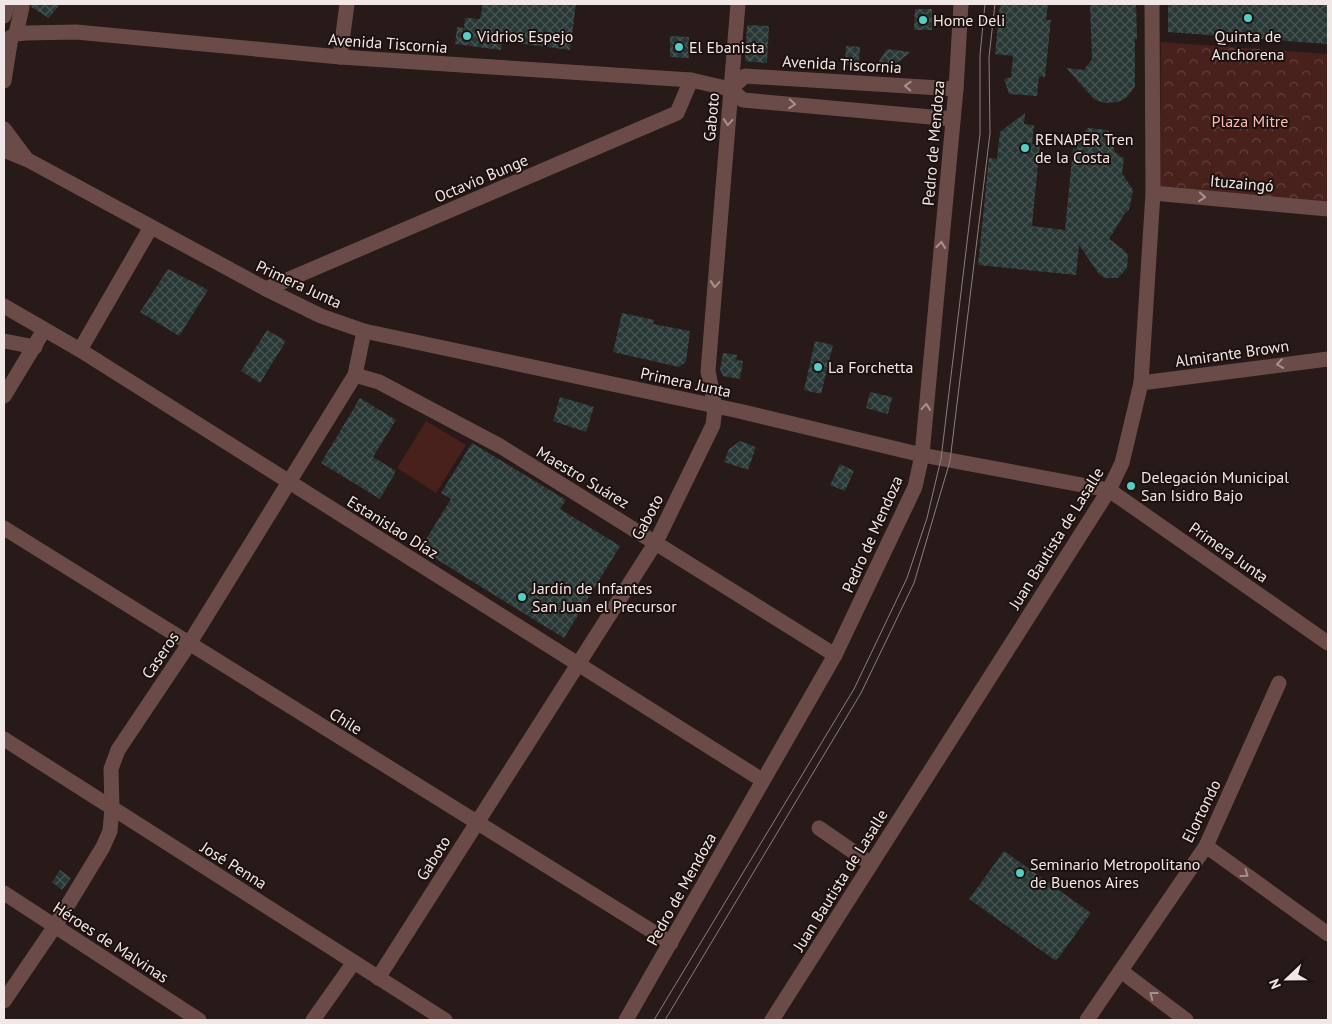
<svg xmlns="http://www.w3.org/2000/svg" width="1332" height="1024" font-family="'PT Sans',sans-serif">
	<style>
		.park { fill: url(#park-crowns) }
		.pitch { fill: #48201c }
		.building { fill: url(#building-cross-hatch) }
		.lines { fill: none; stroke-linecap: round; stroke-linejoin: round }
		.minor { stroke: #6b4b47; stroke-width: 15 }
		.tram { stroke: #8b7f7e; stroke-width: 1 }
		.oneway { stroke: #a7918f }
		.poi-dot { fill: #54cdc7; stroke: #1d110f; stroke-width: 2 }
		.labels { text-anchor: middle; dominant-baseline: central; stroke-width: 4; stroke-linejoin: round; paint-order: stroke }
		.poi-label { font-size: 16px; fill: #f1e7e6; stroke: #1d110f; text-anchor: start }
		.street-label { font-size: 16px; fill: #f1e7e6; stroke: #1d110f }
		.park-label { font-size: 16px; fill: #febcb4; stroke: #1d110f }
	</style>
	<defs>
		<pattern id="park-crowns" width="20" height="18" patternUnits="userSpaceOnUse" patternTransform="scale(1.25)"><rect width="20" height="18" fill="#48201c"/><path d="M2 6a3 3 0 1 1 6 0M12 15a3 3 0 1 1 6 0" fill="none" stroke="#63403d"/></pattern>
		<pattern id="building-cross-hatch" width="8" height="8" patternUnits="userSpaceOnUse" patternTransform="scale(1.25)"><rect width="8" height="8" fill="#283836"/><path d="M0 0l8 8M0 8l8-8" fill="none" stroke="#485553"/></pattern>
	</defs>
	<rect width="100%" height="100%" fill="#271a18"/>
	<path class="park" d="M1161 42 1328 54V202L1160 186Z"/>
	<path class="pitch" d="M426 421 466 445 436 493 397 468Z"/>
	<g class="building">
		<path d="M31 4H60L49 18 31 7Z"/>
		<path d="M483 4H576L570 50 502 41 501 50 455 44 457 27 464 28 465 18 480 19Z"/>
		<path d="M1000 4H1048L1046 20H1051L1045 77 1039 76 1037 96 1009 94 1004 79 1011 77 1013 56 995 54Z"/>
		<path d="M1090 4H1136L1137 39H1135V87L1126 98 1118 102 1105 103 1095 100 1066 68 1084 70 1092 59Z"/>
		<path d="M1168 4H1328V44L1168 32Z"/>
		<path d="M915 9H932V30H914Z"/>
		<path d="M747 25 769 26 767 63 745 61Z"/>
		<path d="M670 36 689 37V58L670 57Z"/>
		<path d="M846 46 860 47 859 66 845 65Z"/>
		<path d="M887 49 911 52 886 71 879 61Z"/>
		<path d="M1025 113 1024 124 1034 125 1032 144 1040 145 1032 226 1065 230 1073 148 1077 149 1078 137 1088 128 1108 130 1115 139 1114 151 1124 159 1122 173 1133 190 1129 210 1125 213 1109 239 1124 250 1128 255 1127 268 1118 278H1105L1099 274 1079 245 1076 275 978 265 989 158 997 159 1000 132Z"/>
		<path d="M168 269 208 290 179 336 140 312Z"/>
		<path d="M622 313 654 320 653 324 690 331 686 362 679 367 613 352Z"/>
		<path d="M267 330 286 341 260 383 241 371Z"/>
		<path d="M815 341 833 345 821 394 804 390Z"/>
		<path d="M723 353 737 355 736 360 743 361 740 379 723 376 720 369Z"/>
		<path d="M870 392 892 397 888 414 866 408Z"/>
		<path d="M560 397 594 407 586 432 553 421Z"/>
		<path d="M360 398 396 420 373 457 396 471 380 499 321 463Z"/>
		<path d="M740 441 756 447 748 470 724 462 729 449Z"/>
		<path d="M472 443 566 500 560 509 620 546 564 638 420 549 451 499 441 493Z"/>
		<path d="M840 464 854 471 845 491 830 485Z"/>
		<path d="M1004 851 1091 913 1056 961 969 899Z"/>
		<path d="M60 870 71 878 62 890 52 882Z"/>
	</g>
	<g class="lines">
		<g class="minor">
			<path d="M4 16 8 4"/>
			<path d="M16 34 22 7"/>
			<path d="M4 42 16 34 26 33 76 32 340 57 691 80 730 89 743 100 953 119"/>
			<path d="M340 57 347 4"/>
			<path d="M4 81 11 37"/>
			<path d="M730 89 745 76 956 89"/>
			<path d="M4 129 25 157"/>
			<path d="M4 150 28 160 266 289 321 316 364 331 739 411 922 455 1109 490 1328 643"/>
			<path d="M1153 193 1328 209"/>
			<path d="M266 289 677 113 691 80"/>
			<path d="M4 306 80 350 762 780"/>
			<path d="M4 341 35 347"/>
			<path d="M80 350 151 227"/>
			<path d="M355 375 379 382 500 446 835 655"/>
			<path d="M1141 383 1328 359"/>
			<path d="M4 396 44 330"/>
			<path d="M4 528 671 943"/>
			<path d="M4 739 445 1020"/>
			<path d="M819 828 871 864"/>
			<path d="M1206 846 1328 934"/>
			<path d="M4 893 199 1020"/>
			<path d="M1121 971 1186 1020"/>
			<path d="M378 978 656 542 713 425 715 407 708 371 738 4"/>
			<path d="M4 1001 55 926 103 847 110 831 112 808 111 769 118 750 189 644 355 375 364 331"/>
			<path d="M313 1020 354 962"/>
			<path d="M626 1020 835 655 915 487 922 455 956 89 961 4"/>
			<path d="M772 1020 1109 490 1122 463 1141 383 1153 193 1152 4"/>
			<path d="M1087 1020 1206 846 1279 683"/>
		</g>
		<g class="tram">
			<path d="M654 1020 854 689 907 578 927 518 941 459 980 134V55L985 4"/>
			<path d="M665 1020 861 693 914 583 950 461 990 133 989 57 995 4"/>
		</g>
	</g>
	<defs><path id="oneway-chevron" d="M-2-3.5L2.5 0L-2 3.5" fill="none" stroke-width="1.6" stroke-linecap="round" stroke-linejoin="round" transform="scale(1.25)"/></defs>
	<g class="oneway">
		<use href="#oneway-chevron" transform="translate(908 86) rotate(-177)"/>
		<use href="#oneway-chevron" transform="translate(792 104) rotate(5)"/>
		<use href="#oneway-chevron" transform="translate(728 122) rotate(95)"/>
		<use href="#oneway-chevron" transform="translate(1202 197) rotate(5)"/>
		<use href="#oneway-chevron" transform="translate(941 245) rotate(-84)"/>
		<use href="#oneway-chevron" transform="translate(715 284) rotate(95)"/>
		<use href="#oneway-chevron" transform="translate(1280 364) rotate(172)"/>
		<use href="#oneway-chevron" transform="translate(926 407) rotate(-85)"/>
		<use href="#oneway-chevron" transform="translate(1245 874) rotate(36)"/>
		<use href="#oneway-chevron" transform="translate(1153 995) rotate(-142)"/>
	</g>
	<g class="poi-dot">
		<circle cx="1248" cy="18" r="5"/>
		<circle cx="923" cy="20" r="5"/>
		<circle cx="467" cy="36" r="5"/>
		<circle cx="679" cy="47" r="5"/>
		<circle cx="1025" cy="148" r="5"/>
		<circle cx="818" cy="367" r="5"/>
		<circle cx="1131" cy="486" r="5"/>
		<circle cx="522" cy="597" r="5"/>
		<circle cx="1020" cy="873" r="5"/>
	</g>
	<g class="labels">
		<g class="poi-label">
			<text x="933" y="20">Home Deli</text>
			<text x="477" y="36">Vidrios Espejo</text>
			<text x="1248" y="36" text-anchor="middle">Quinta de<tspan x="1248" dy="18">Anchorena</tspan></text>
			<text x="689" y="47">El Ebanista</text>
			<text x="1035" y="139">RENAPER Tren<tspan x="1035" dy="18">de la Costa</tspan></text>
			<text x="828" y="367">La Forchetta</text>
			<text x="1141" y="477">Delegación Municipal<tspan x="1141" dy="18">San Isidro Bajo</tspan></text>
			<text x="532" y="588">Jardín de Infantes<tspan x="532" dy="18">San Juan el Precursor</tspan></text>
			<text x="1030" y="864">Seminario Metropolitano<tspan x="1030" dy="18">de Buenos Aires</tspan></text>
		</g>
		<g class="street-label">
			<text transform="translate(388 43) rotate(4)">Avenida Tiscornia</text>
			<text transform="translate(842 64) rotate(3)">Avenida Tiscornia</text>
			<text transform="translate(711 117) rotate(-85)">Gaboto</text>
			<text transform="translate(933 143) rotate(-85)">Pedro de Mendoza</text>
			<text transform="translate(481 178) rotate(-23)">Octavio Bunge</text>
			<text transform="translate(1242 183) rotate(5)">Ituzaingó</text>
			<text transform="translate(299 284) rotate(25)">Primera Junta</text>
			<text transform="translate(1232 353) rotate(-8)">Almirante Brown</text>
			<text transform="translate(686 382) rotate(12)">Primera Junta</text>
			<text transform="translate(583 477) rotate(31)">Maestro Suárez</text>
			<text transform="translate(647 517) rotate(-62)">Gaboto</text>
			<text transform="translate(393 527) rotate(32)">Estanislao Díaz</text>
			<text transform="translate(872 534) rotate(-66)">Pedro de Mendoza</text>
			<text transform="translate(1056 538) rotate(-58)">Juan Bautista de Lasalle</text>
			<text transform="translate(1229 552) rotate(35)">Primera Junta</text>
			<text transform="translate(160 655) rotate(-56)">Caseros</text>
			<text transform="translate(346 721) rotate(32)">Chile</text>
			<text transform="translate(1201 811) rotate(-64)">Elortondo</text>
			<text transform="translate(433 858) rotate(-58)">Gaboto</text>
			<text transform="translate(234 865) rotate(32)">José Penna</text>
			<text transform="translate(840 880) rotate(-58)">Juan Bautista de Lasalle</text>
			<text transform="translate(681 889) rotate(-61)">Pedro de Mendoza</text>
			<text transform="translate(111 942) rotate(33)">Héroes de Malvinas</text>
		</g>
		<g class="park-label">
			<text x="1250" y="121">Plaza Mitre</text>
		</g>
	</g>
	<rect width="1332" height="1024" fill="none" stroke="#f1e7e6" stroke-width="10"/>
	<g transform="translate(1287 979) rotate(248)" stroke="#1d110f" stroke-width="4" paint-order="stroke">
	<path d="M0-4L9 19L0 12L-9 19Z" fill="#f1e7e6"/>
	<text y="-8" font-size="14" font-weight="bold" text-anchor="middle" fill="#f1e7e6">N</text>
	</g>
</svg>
